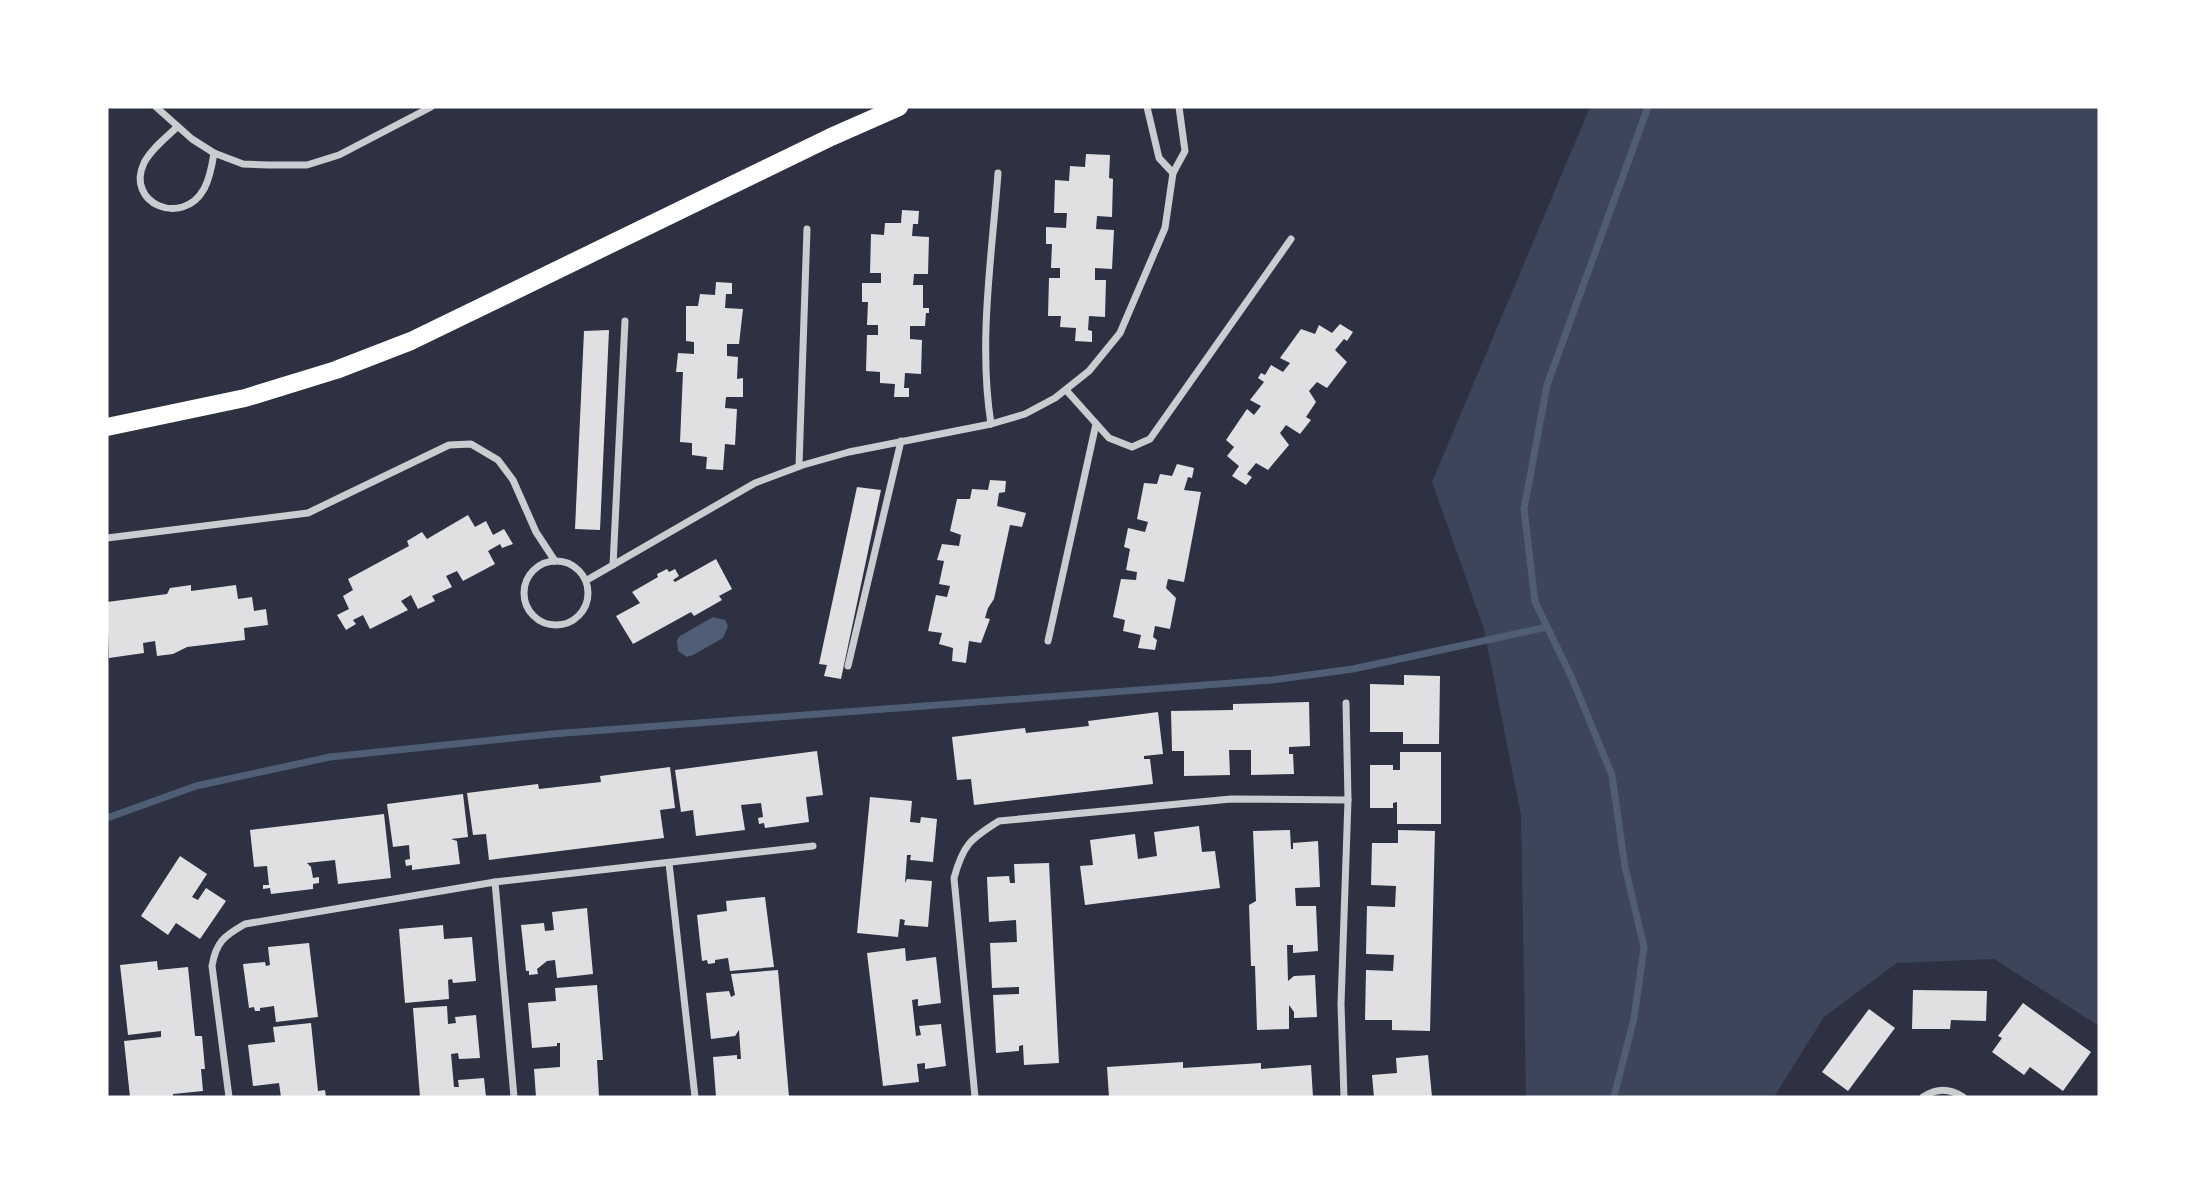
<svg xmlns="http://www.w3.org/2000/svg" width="2206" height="1204" font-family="Quicksand,sans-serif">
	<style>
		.green { fill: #3c4559 }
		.water { fill: #4f5d75 }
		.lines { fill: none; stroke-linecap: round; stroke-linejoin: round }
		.stream { stroke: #4f5d75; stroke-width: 7 }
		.building { fill: #e0e0e3 }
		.minor { stroke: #caccd0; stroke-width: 7 }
		.primary { stroke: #fff; stroke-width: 18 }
	</style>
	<rect width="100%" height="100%" fill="#2d3142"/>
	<path class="green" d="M1590 107H2099V1026L1994 959 1897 963 1824 1017 1774 1097H1526L1521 815 1484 629 1432 482Z"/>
	<path class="water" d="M713 617 725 620 728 626 723 638 693 655 687 657 678 651 677 640 680 636Z"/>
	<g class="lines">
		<g class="stream">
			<path d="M107 818 196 786 330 757 552 734 1272 680 1353 669 1547 627"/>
			<path d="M1614 1097 1634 1018 1644 947 1625 867 1612 775 1571 676 1535 602 1524 509 1547 385 1648 107"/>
		</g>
	</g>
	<g class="building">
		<path d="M1086 154 1110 155 1109 178 1113 179 1112 217 1097 216 1096 229 1114 230 1112 269 1095 268V280H1106L1105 317 1089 316 1088 330 1092 331V342L1075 341 1076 328 1060 327 1061 316H1048L1049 278H1060V268H1051L1052 244H1046V227L1066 228 1067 213H1054L1055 180 1069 181 1070 166 1085 167Z"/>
		<path d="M902 210 919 211 918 224H913L912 236 929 237 928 274H914L913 285H923V308H929V313H926L925 326H910V339L922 340 921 374 905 373 904 388H909V397H894L895 384 880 383V372L866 371 867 335H878V325H867L868 302H862V283H881V273H870L871 234 884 235 885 223H901Z"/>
		<path d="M716 282 732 283V294H726L725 308 743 309 739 344H727V356L738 357 737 379 743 378V397H726L725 408 737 409 735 445 725 444 723 470 706 469 707 457 692 455V443L680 442 683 372H676L678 353 694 354V342L686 341V306H698L700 294 715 295Z"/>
		<path d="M1340 324 1353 332 1347 341 1344 339 1335 350 1347 362 1327 388 1317 382 1309 391 1316 402 1306 417 1311 420 1300 434 1286 425 1280 433 1289 445 1268 470 1256 463 1247 474 1252 477 1246 485 1232 476 1239 466 1227 456 1234 447 1226 440 1247 409 1254 415 1261 406 1250 400 1264 382 1258 378 1261 373 1265 375 1271 365 1283 372 1290 363 1280 358 1301 329 1315 334 1319 325 1332 333Z"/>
		<path d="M609 330 600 530 575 529 584 331Z"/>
		<path d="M1177 464 1194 468 1192 478 1188 477 1184 490 1201 492 1184 582 1168 579 1166 588 1176 598 1170 629 1155 626 1153 637 1157 640 1155 650 1138 648 1141 635 1123 631 1125 620 1113 617 1121 579 1136 580 1137 572 1126 570 1130 549 1124 547 1128 528 1145 532 1148 522 1137 519 1144 483 1157 484 1160 474 1172 476Z"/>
		<path d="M990 480 1006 481 1005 492 999 493 997 506 1026 513 1022 527 1010 525 994 599 988 608 985 618 990 619 981 643 969 641 966 663 952 661 953 648 939 644 942 633 928 631 936 595 947 597 950 586 939 584 944 561 937 560 942 544 959 546 961 535 950 531 957 499H970L972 489 988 490Z"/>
		<path d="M857 487 881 490 841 679 824 676 827 665 819 664Z"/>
		<path d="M468 515 475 527 486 521 493 535 504 529 513 544 502 548 500 544 488 551 495 564 463 581 457 571 446 576 452 587 432 596 435 601 418 609 411 595 401 601 408 610 370 629 363 615 353 620 356 624 346 630 337 615 349 609 343 596 353 590 348 579 409 546 407 541 422 532 427 539Z"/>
		<path d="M716 559 732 589 719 596 722 600 694 616 691 612 633 644 616 616 640 603 632 592 658 577 657 574 667 569 669 572 675 569 679 576 673 580 675 582Z"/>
		<path d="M191 585V591L236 585 238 599 252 597 254 611 266 609 268 625 244 628 245 640 187 647 173 654 157 656 155 641 143 643 144 653 109 658 107 602 167 594 170 588Z"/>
		<path d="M1404 675 1440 676 1439 744H1403V732H1370V684L1404 685Z"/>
		<path d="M1309 702 1310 746 1289 747V754H1293L1294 774 1251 775V750H1229L1230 775 1184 776V751H1172L1171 711 1233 710V704Z"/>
		<path d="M1158 712 1163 754 1144 756V759H1150L1153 784 974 805 971 779 957 780 952 737 1025 728 1026 733 1089 726 1088 721Z"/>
		<path d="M817 751 823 795 806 797 809 822 765 828 764 823 759 824 758 818 763 817 761 803 741 805 745 830 696 836 693 810 681 812 675 770Z"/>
		<path d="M1400 752H1441V824H1397V802L1393 803V808H1370V765H1393V770H1400Z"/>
		<path d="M670 767 675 808 660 810 664 838 489 860 486 834 473 835 467 793 538 784 539 789 601 782 600 776Z"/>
		<path d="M463 794 468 837 451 839 457 841 460 864 412 870V865L406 866 405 860 410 859 409 845 393 847 387 804Z"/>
		<path d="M870 797 912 801 910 822 920 823 921 817 937 819 933 862 910 860 911 855H907L905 883 907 879 932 881 928 927 904 925 905 920 900 919 898 937 857 933Z"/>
		<path d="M384 814 391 878 338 884 335 860 307 863 311 867 313 878 319 877V883L313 884V889L271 894 270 888 263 889V885H269L267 866 254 867 250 830Z"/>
		<path d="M1199 826 1202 852 1215 851 1220 888 1085 905 1080 866 1093 865 1090 840 1135 834 1138 859 1157 856 1154 832Z"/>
		<path d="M1290 830 1291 849H1293V843L1318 841 1320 887 1295 888 1296 906H1316L1318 951 1293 953V945H1287L1288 981 1294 976 1315 975 1317 1017 1294 1018V1012L1289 1005V1029L1257 1030 1255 966H1251L1249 905 1256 901 1253 831Z"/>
		<path d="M1398 830 1435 831 1430 1031 1392 1030V1020H1365L1366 970 1393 971 1394 955 1366 954 1367 906 1395 907 1396 886 1371 885 1372 843H1398Z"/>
		<path d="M180 856 207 874 192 897 198 900 206 888 226 901 200 939 176 923 168 935 141 916Z"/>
		<path d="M1049 863 1059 1063 1024 1065 1023 1045 1019 1046V1051L996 1053 993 995 1019 994V987L992 988 990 943 1017 942 1016 920 989 922 987 877 1009 876 1010 883H1015L1014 864Z"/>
		<path d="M765 897 774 967 730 971 728 958 715 960V963L708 964 707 960 702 961 697 915 727 911 726 901Z"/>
		<path d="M587 908 593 974 557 978 555 960 547 961 537 969 538 974 529 975V971H526L521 925 544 923 545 931 554 930 552 912Z"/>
		<path d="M443 925 444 939 472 937 476 981 453 983 452 979 448 980 449 999 405 1003 399 929Z"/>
		<path d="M309 943 318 1017 276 1022 274 1006 260 1008V1011H255L254 1007 249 1008 243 964 265 962 266 966 270 965 268 947Z"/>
		<path d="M905 948 906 961 936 957 941 1003 918 1006V999L912 1000 916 1036 921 1035 919 1026 941 1024 946 1066 925 1069V1063L917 1064 919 1082 883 1086 867 953Z"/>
		<path d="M157 961 158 970 188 967 195 1036H202L205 1069H201L203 1091 173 1094V1097H130L124 1041 161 1037V1031L128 1035 120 965Z"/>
		<path d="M778 970 789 1097H716L713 1057 737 1055V1059H741L739 1030 735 1036 711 1039 706 993 729 991 731 997 735 995 731 974Z"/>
		<path d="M597 985 603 1060H597L599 1097H536L534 1069 560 1067V1043H557V1046L532 1048 528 1003 556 1001 555 988Z"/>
		<path d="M1913 990 1987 991 1986 1021 1951 1020 1950 1029H1912Z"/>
		<path d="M2023 1003 2091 1052 2063 1091 2030 1067 2024 1075 1992 1052 2002 1038 1998 1036Z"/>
		<path d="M447 1006 448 1024 456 1023 455 1017 476 1015 480 1058 459 1059 458 1053 451 1054 454 1087H459L458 1080 484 1078 486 1097H420L413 1008Z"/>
		<path d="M1869 1009 1895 1028 1848 1091 1822 1072Z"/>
		<path d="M311 1023 318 1091 325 1090 326 1097H281L279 1083 253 1086 248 1045 275 1042 273 1027Z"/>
		<path d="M1428 1055 1432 1097H1374L1372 1075 1397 1073 1396 1058Z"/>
		<path d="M1183 1062V1068L1261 1063V1069L1311 1065 1313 1097H1109L1107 1067Z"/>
	</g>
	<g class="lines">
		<g class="minor">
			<path d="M156 107 192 139 214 153 243 164 268 165H307L339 155 431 107"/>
			<path d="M177 127C166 138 151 149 144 163 125 203 182 228 204 189 210 178 212 166 214 153"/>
			<path d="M1173 173 1185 151 1179 107"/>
			<path d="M1066 390 1109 438 1132 447 1150 439 1291 239"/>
			<path d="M991 424C978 342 992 256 998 173"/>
			<path d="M799 466 807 229"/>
			<path d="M107 538 308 513 449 445 471 444 498 460 513 480 536 532 555 561"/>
			<circle cx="556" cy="593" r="32"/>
			<path d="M613 565 625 321"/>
			<path d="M587 580 755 483 803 465 849 452 991 424 1025 414 1055 398 1089 371 1120 333 1165 228 1173 173 1159 158 1147 107"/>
			<path d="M1048 641 1096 424"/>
			<path d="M848 666 901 441"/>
			<path d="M669 863 695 1097"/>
			<path d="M495 882 514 1097"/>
			<path d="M229 1097 212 966C216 942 224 936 245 924L495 882 813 846"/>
			<path d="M975 1097 954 878C963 845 970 839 999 821L1231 799 1348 800"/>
			<path d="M1344 1097 1341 1004 1348 800 1346 703"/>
			<path d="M1923 1097C1937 1088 1949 1088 1963 1097"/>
		</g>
		<path class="primary" d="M107 427 245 398 336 370 411 341 831 137 899 107"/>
	</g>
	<rect width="2206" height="1204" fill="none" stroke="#ffffff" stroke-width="217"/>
</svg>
